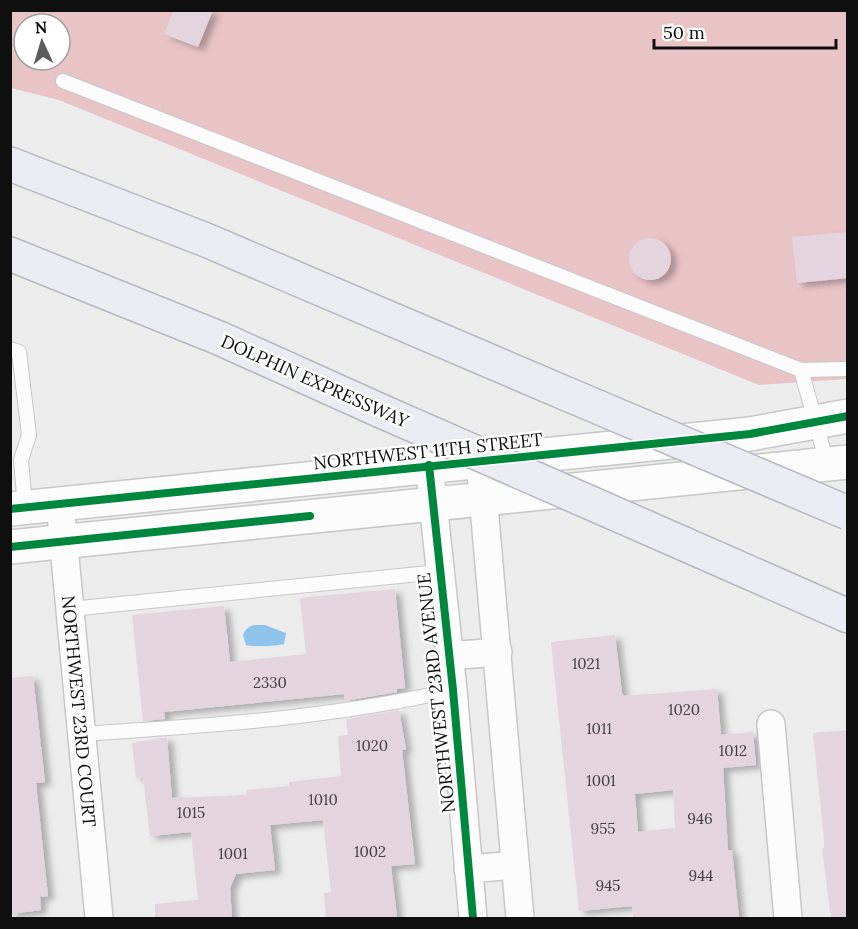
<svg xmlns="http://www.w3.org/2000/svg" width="858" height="929" font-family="Lora,serif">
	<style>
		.green { fill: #e9c4c7; fill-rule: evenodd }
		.water { fill: #8ec3eb }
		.building { fill: #e3d4de; fill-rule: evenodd; filter: url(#shadow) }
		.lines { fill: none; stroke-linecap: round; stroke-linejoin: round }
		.service-casing { stroke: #c7c7c8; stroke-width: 16 }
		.minor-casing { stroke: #c7c7c8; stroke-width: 30 }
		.tertiary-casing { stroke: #c7c7c8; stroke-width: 36 }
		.motorway-casing { stroke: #b6b7bf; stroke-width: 36 }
		.service { stroke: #fcfcfc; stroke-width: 14 }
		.minor { stroke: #fcfcfc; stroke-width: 27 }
		.tertiary { stroke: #fcfcfc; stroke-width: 33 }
		.motorway { stroke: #ebecf3; stroke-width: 33 }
		.motorway-bridge-casing { stroke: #b6b7bf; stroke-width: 36; stroke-linecap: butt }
		.motorway-bridge { stroke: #ebecf3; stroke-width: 33 }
		.cycleway-casing { stroke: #fff; stroke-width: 11 }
		.cycleway { stroke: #00873e; stroke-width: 8 }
		.labels { text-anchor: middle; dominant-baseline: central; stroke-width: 5; stroke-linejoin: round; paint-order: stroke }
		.number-label { font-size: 15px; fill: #454044 }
		.street-label { font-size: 18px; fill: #100f10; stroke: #fff }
	</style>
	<defs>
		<filter id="shadow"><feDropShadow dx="6" dy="4" stdDeviation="3" flood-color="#0004"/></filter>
	</defs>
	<rect width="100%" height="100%" fill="#ececed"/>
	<path class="green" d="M10 11H847V379L759 385 59 100 11 88ZM24 24H60V60H24Z"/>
	<path class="water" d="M265 625 286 633 284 644C278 646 252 647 246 645L243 635C248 624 254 625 265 625Z"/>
	<g class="building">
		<path d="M174 10H213L198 47 164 34Z"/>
		<path d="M848 232V278L797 283 792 237Z"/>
		<circle cx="650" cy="259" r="21"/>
		<path d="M395 589 405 688 397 689V692L344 701V694L164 712 165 719 143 721 132 615 224 606 230 662 306 654 300 598Z"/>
		<path d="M615 635 622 693 624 696 717 689 721 735 753 732 756 765 723 768 728 850H732L739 918H633L632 906 579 911 551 642ZM673 790 675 828 638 832 635 794Z"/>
		<path d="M33 676 45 782 36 783 48 896 40 897 41 910 10 914V678Z"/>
		<path d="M399 710 406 749 402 750 415 864 391 866 397 918H326L324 893 331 892 323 820 270 825 275 870 236 874 230 888 232 918H155V904L198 900 191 832 150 836 143 777 136 778 132 743 167 737 172 798 246 795V790L289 786V782L341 776 338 736 348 735 346 719Z"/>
		<path d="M848 730V918H831L822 849 824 848V838L813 733Z"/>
	</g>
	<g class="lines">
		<defs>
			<g id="service">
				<path d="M63 81 801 370 848 369"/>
				<path d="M10 349 19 352 29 435 21 460 25 507"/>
				<path d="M801 370 827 463"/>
				<path d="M70 609 439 572"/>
				<path d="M82 734C206 726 332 718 453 690"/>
			</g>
			<g id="minor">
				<path d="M480 461 520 918"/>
				<path d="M429 465 453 690 473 918"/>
				<path id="s1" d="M60 504 99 918"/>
				<path d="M448 656 498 652"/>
				<path d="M771 724 788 918"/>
				<path d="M468 869 515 865"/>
			</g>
			<g id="tertiary">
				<path d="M10 509 750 434 848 416"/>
				<path d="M10 547 848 462"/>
			</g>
			<g id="motorway">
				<path d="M10 164 206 240 567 394"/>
				<path d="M10 254 219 338 381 411"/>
				<path d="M682 543 848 616"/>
			</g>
		</defs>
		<use href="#service" class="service-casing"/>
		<use href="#minor" class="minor-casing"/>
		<use href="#tertiary" class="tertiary-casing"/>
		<use href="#motorway" class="motorway-casing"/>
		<use href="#service" class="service"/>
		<use href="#minor" class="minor"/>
		<use href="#tertiary" class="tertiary"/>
		<use href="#motorway" class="motorway"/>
		<defs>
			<g id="motorway-bridge">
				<path d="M567 394 848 513"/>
				<path d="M381 411 682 543"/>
			</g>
		</defs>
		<use href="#motorway-bridge" class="motorway-bridge-casing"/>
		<use href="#motorway-bridge" class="motorway-bridge"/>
		<defs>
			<g id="cycleway">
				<path d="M429 465 453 690 473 918"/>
				<path d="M10 509 750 434 848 416"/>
				<path d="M10 547 310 516"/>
			</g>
		</defs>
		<use href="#cycleway" class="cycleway-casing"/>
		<use href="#cycleway" class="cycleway"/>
	</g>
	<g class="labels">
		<g class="number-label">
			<text x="586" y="663">1021</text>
			<text x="270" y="682">2330</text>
			<text x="684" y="709">1020</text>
			<text x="599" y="728">1011</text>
			<text x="372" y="745">1020</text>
			<text x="733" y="750">1012</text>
			<text x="601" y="780">1001</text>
			<text x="323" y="799">1010</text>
			<text x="191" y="812">1015</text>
			<text x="700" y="818">946</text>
			<text x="603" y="828">955</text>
			<text x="370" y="851">1002</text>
			<text x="233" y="853">1001</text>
			<text x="701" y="875">944</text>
			<text x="608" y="885">945</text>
		</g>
		<g class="street-label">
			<text transform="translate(315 381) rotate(24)">DOLPHIN EXPRESSWAY</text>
			<text transform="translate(428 451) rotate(-6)">NORTHWEST 11TH STREET</text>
			<text transform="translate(436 693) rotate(-96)">NORTHWEST 23RD AVENUE</text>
			<text stroke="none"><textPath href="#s1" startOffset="208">NORTHWEST 23RD COURT</textPath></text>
		</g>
	</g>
	<rect width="858" height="929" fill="none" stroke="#100f10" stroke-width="24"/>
	<g transform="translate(42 42) rotate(356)"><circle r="28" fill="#ffffff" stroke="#9f9f9f" stroke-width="1.5"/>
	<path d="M0-4.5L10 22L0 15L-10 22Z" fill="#5d5c5d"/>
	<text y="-9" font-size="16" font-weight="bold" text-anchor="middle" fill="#100f10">N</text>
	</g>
	<path d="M654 39v9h182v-9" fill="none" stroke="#100f10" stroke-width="3"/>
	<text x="663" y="39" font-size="18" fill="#100f10" stroke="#ffffff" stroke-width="4.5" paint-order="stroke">50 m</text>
</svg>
